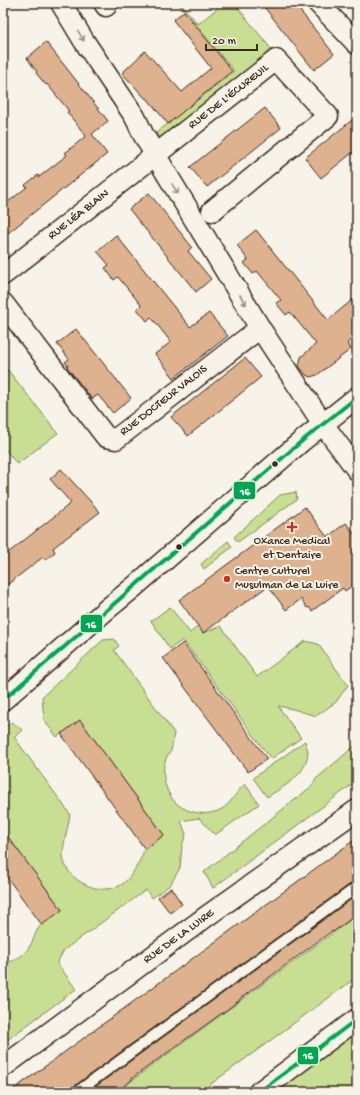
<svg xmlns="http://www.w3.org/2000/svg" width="360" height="1095" font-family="'Gochi Hand',sans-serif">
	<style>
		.green { fill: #c7de93; stroke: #818458 }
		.building { fill: #deb18f; stroke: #3b2a1e }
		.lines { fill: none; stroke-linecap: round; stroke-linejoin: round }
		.lane-casing { stroke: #3b2a1e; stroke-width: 13 }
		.street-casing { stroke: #3b2a1e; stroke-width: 23 }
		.lane { stroke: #f7f3e8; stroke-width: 10 }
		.street { stroke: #f7f3e8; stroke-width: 20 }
		.bus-1-casing { stroke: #f7f3e8; stroke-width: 7 }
		.bus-1 { stroke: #00a651; stroke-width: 4 }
		.oneway { stroke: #998e83 }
		.bus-dot { fill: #3b2a1e; stroke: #f7f3e8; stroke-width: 1.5 }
		.poi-dot { fill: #c8321e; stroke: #f7f3e8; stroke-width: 1.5 }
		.labels { text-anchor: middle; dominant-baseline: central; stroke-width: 4; stroke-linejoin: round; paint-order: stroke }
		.street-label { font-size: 12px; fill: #3b2a1e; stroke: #f7f3e8 }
		.poi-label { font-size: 12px; fill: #3b2a1e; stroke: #f7f3e8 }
		.line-badge { stroke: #f7f3e8; stroke-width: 1.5 }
		.badge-label { font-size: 11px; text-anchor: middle; font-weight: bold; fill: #fff }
	</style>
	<rect width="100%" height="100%" fill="#f7f3e8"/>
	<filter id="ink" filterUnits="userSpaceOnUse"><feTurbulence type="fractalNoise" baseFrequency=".025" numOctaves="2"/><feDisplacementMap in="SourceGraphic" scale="8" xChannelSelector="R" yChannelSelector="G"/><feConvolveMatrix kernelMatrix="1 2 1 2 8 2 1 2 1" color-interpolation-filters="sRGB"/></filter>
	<g filter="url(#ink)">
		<g class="green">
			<path d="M178 3H180L198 24 224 3H234L272 50 159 138 156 133 234 71Z"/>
			<path d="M3 364 58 433 17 464 3 447Z"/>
			<path d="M296 492 297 499 238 542 234 537 280 495Z"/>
			<path d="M228 541 232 547 204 569 201 564Z"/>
			<path d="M170 607 190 633 198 626 203 633 221 626 257 677 305 641 318 644 348 685 336 702 316 716 293 709 278 706 301 738 271 759 183 640 170 649 151 621Z"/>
			<path d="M114 639 119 646 114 650 174 733C173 738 173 745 171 751 169 753 167 756 166 759 161 771 164 786 171 797 175 803 180 807 187 810 198 814 209 815 220 810 232 804 236 791 245 784L259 804 215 835 199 818 181 821 186 834 182 846 180 868 170 885 152 898 146 890 64 950 57 963 76 989 3 1043V963C16 962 27 953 32 942 35 936 36 930 41 925 47 919 55 915 62 910L3 830V728L12 722 22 730 14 737 70 814C69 824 62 848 63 856 65 881 100 897 121 885 130 879 136 868 141 858 143 855 143 852 144 849 148 844 159 839 164 835L80 720 57 737 44 720 42 697 103 640Z"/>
			<path d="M305 741C306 745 308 750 308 753 307 775 283 787 267 797L253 778Z"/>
			<path d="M357 744V781L213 888 204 872 312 786 316 779Z"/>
			<path d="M357 915V977L200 1092H116Z"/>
			<path d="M357 1029V1092H271Z"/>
		</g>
		<g class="building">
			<path d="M261 3H294L334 54 314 70Z"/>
			<path d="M184 11 232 71 168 124 147 98 146 99 122 73 145 51 182 92 211 68 173 20Z"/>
			<path d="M46 42 108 121 92 134 107 154 3 237V206L27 187 25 185 38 175 39 177 67 155 65 153 86 136 67 112 69 111 47 84 46 85 36 73 37 72 27 58Z"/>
			<path d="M265 108 281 128 207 187 190 167Z"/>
			<path d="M357 116V149L321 178 305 158Z"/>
			<path d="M149 193 192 247 188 251 211 279 196 292 129 209Z"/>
			<path d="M256 230 328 320 357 296V335L347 343 351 349 317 375 310 377 306 375 299 366 301 357 316 344 290 312 286 315 276 303 281 300 257 271 253 274 244 263 248 260 237 245Z"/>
			<path d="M116 235 190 327 209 313 228 336 174 378 155 354 171 342 151 317 147 321 137 309 141 305 118 277 114 280 105 268 109 265 97 251Z"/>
			<path d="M76 329 131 398 113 413 98 395 92 399 67 367 68 366 65 362 69 359 57 344Z"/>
			<path d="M245 358 261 377 188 436 171 417Z"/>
			<path d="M61 469 100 512 53 548 55 552 45 560 43 557 3 588V557L71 503 50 479Z"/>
			<path d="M305 507 327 537 346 523 357 537V582L345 591 343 588 312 611 309 607 307 608 301 599 286 610 268 586 203 633 179 600Z"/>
			<path d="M183 643 267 759 248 772 163 658Z"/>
			<path d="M80 720 164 835 145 849 61 734Z"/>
			<path d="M3 830 62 910 42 925 3 872Z"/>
			<path d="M357 838V881L353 882 73 1087 71 1092H10Z"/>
			<path d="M171 888 182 904 170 913 158 897Z"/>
			<path d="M357 895V913L348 921 333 932 332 931 240 999V1000L131 1079 132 1080 116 1092H88Z"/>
		</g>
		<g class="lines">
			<defs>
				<g id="lane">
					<path d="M347 33 357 26"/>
					<path d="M77 1092 357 887"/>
				</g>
				<g id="street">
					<path d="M61 3 84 41 135 117 144 136 168 176 260 328 323 424 357 470"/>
					<path d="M104 3 106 6"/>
					<path d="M318 3 357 44"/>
					<path d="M3 275 276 60 328 116 212 211"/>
					<path d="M3 303 106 437 116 439 260 328"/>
					<path d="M3 700 106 610 134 587 302 441 357 397"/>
					<path d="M3 1067 207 916 357 810"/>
					<path d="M259 1092 357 1019"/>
				</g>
			</defs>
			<use href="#lane" class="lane-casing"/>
			<use href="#street" class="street-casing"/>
			<use href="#lane" class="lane"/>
			<use href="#street" class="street"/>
			<defs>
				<g id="bus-1">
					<path d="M3 700 302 441 357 397"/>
					<path d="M259 1092 357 1019"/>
				</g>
			</defs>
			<use href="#bus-1" class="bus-1-casing"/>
			<use href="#bus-1" class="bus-1"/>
		</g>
		<defs><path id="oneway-shaft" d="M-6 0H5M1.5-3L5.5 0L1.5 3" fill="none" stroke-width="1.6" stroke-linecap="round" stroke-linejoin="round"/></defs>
		<g class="oneway">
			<use href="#oneway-shaft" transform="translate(81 36) rotate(59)"/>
			<use href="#oneway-shaft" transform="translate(175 189) rotate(59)"/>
			<use href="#oneway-shaft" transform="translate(243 300) rotate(59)"/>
		</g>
	</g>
	<g class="bus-dot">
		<circle cx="275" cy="464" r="3.5"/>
		<circle cx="179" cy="547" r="3.5"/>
	</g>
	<g class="poi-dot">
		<path d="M290 521h4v4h4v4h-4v4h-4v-4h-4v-4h4z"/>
		<circle cx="227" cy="579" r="4"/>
	</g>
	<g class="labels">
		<g class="street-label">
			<text transform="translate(229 97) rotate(-38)">RUE DE L'ÉCUREUIL</text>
			<text transform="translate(79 215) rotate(-38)">RUE LÉA BLAIN</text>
			<text transform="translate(164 401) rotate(-38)">RUE DOCTEUR VALOIS</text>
			<text transform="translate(179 937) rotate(-36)">RUE DE LA LUIRE</text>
		</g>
		<g class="poi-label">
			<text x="292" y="542">Oxance Medical<tspan x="292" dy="14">et Dentaire</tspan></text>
			<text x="235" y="572" text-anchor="start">Centre Culturel<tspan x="235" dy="14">Musulman de La Luire</tspan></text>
		</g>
	</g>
	<g class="line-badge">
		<rect x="233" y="481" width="23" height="19" rx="4" fill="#00a651"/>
		<rect x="80" y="614" width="23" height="19" rx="4" fill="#00a651"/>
		<rect x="297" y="1046" width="22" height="19" rx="4" fill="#00a651"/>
	</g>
	<g class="badge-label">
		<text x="245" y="495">16</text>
		<text x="91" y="628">16</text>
		<text x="308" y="1059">16</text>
	</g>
	<rect width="360" height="1095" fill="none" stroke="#f7f3e8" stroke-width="16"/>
	<rect x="8" y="8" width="344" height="1079" fill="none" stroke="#3b2a1e" stroke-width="1.5" filter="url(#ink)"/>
	<path d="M206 44v6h51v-6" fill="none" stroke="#3b2a1e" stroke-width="2"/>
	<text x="212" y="44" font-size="12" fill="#3b2a1e" stroke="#f7f3e8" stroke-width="3" paint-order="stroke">20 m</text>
</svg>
